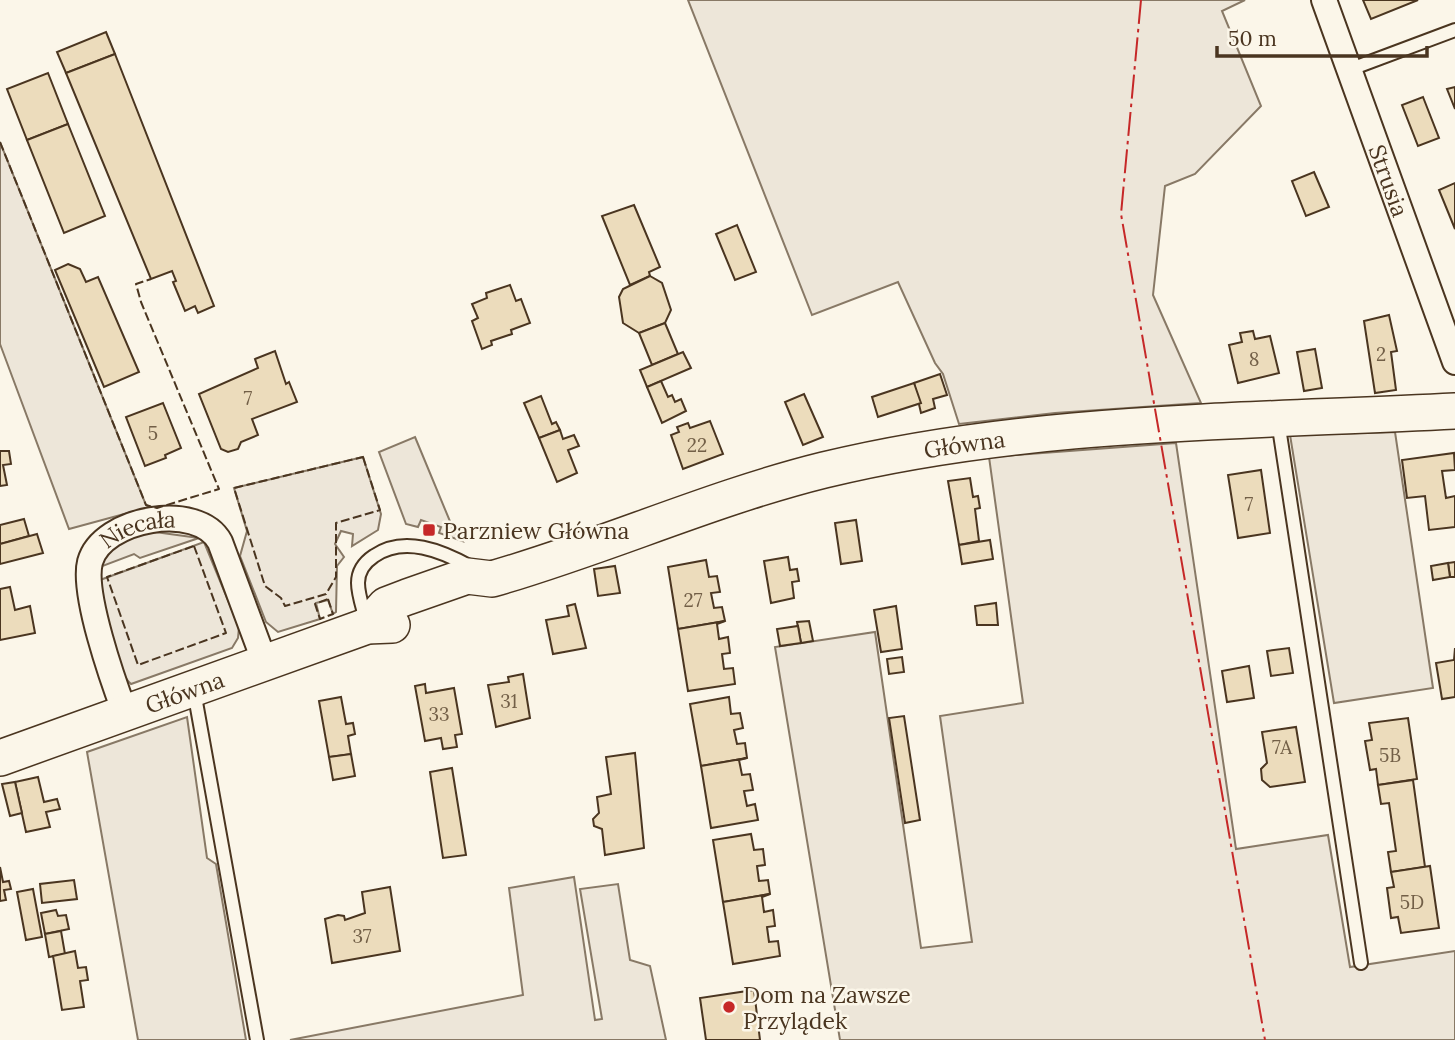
<svg xmlns="http://www.w3.org/2000/svg" width="1455" height="1040" font-family="Lora,serif">
	<style>
		.green { fill: #ede6d9; stroke: #887966; stroke-width: 2 }
		.building { fill: #ecdcbc; stroke: #4a3520; stroke-width: 2 }
		.lines { fill: none; stroke-linecap: round; stroke-linejoin: round }
		.lane-casing { stroke: #4a3520; stroke-width: 16 }
		.street-casing { stroke: #4a3520; stroke-width: 28 }
		.secondary-casing { stroke: #4a3520; stroke-width: 38 }
		.lane { stroke: #fbf6e9; stroke-width: 12 }
		.street { stroke: #fbf6e9; stroke-width: 24 }
		.secondary { stroke: #fbf6e9; stroke-width: 35 }
		.fence { stroke: #4a3520; stroke-width: 2; stroke-dasharray: 9 3.5; stroke-linecap: butt }
		.power { stroke: #c62828; stroke-width: 2; stroke-dasharray: 24 5 3.5 5; stroke-linecap: butt }
		.poi-dot { fill: #c62828; stroke: #fbf6e9; stroke-width: 2.5 }
		.labels { text-anchor: middle; dominant-baseline: central; stroke-width: 5; stroke-linejoin: round; paint-order: stroke }
		.number-label { font-size: 19px; fill: #725f47 }
		.street-label { font-size: 23px; fill: #4a3520; stroke: #fbf6e9 }
		.poi-label { font-size: 23px; fill: #4a3520; stroke: #fbf6e9; text-anchor: start }
	</style>
	<rect width="100%" height="100%" fill="#fbf6e9"/>
	<g class="green">
		<path d="M688 0H1245L1222 11 1261 106 1195 174 1165 186 1153 295 1201 403 1055 413 959 424 943 374 935 363 898 282 812 315Z"/>
		<path d="M0 142 146 505 150 507 69 529 0 344Z"/>
		<path d="M1395 432 1433 688 1334 703 1290 435Z"/>
		<path d="M415 437 454 531 462 541 439 533 441 527 421 520 418 527 406 524 379 452Z"/>
		<path d="M1176 443 1236 849 1328 835 1350 967 1455 951V1040H840L775 647 875 632 921 948 972 942 940 716 1023 703 989 457Z"/>
		<path d="M363 457 381 514 378 530 352 546 353 534 341 531 335 544 344 557 337 566 336 612 333 614 328 600 316 603 320 619 278 632 266 622 240 556 247 531 234 488Z"/>
		<path d="M155 532 199 538 140 558 134 554 100 567 110 547 140 534Z"/>
		<path d="M204 542 239 627 238 638 232 648 131 684C111 665 103 608 100 580Z"/>
		<path d="M187 717 207 858 216 864 246 1040H138L87 752Z"/>
		<path d="M574 877 595 1020 602 1019 580 889 618 884 630 960 650 966 666 1040H290L523 995 509 888Z"/>
	</g>
	<g class="building">
		<path d="M1363 0H1418L1371 19Z"/>
		<path d="M106 32 115 54 66 73 57 52Z"/>
		<path d="M115 54 214 306 198 313 195 306 185 311 173 282 176 281 172 271 151 279 66 73Z"/>
		<path d="M48 73 68 124 27 140 7 89Z"/>
		<path d="M1455 87V109L1447 89Z"/>
		<path d="M1423 97 1439 138 1418 146 1402 105Z"/>
		<path d="M68 124 105 216 64 233 27 140Z"/>
		<path d="M1314 172 1329 207 1306 216 1292 181Z"/>
		<path d="M1455 183V229L1439 190Z"/>
		<path d="M634 205 660 267 649 272 650 276 630 285 602 216Z"/>
		<path d="M737 225 756 272 735 280 716 234Z"/>
		<path d="M68 264 80 269 86 282 98 277 139 372 104 387 55 270Z"/>
		<path d="M650 276 662 283 671 310 665 323 639 333 623 323 619 297 623 289Z"/>
		<path d="M510 285 516 301 521 299 530 323 511 330 512 334 491 341 492 345 482 349 472 321 478 318 472 304 487 298 486 293Z"/>
		<path d="M1389 315 1397 351 1391 352 1396 390 1375 393 1364 321Z"/>
		<path d="M665 323 678 354 652 365 639 333Z"/>
		<path d="M1253 331 1255 339 1270 336 1279 373 1238 383 1229 345 1242 342 1240 333Z"/>
		<path d="M1315 349 1322 388 1304 391 1297 352Z"/>
		<path d="M275 351 286 384 289 382 297 402 252 419 258 435 241 442 238 449 228 452 221 449 199 394 258 368 255 359Z"/>
		<path d="M683 352 691 368 647 387 640 370Z"/>
		<path d="M940 374 947 395 933 399 935 408 921 413 914 383Z"/>
		<path d="M661 381 668 397 672 395 675 402 681 399 686 411 662 423 647 387Z"/>
		<path d="M914 383 921 403 878 417 872 397Z"/>
		<path d="M804 394 823 437 803 445 785 402Z"/>
		<path d="M541 396 552 424 556 422 560 430 539 438 524 403Z"/>
		<path d="M163 403 181 448 165 455 166 458 145 466 126 417Z"/>
		<path d="M710 421 723 454 683 469 671 435 679 432 677 427 688 423 690 428Z"/>
		<path d="M560 430 563 439 574 435 579 446 568 450 577 473 557 482 539 438Z"/>
		<path d="M0 451H9L11 464 3 465 7 485 0 486Z"/>
		<path d="M1454 453 1455 470 1442 471 1446 498 1455 496V527L1429 530 1425 496 1407 498 1402 460Z"/>
		<path d="M1261 470 1270 533 1238 538 1228 475Z"/>
		<path d="M970 478 973 497 978 496 980 508 975 509 979 541 959 545 948 481Z"/>
		<path d="M24 519 29 536 0 544V525Z"/>
		<path d="M856 520 862 561 841 564 835 523Z"/>
		<path d="M37 534 43 553 0 564V544Z"/>
		<path d="M990 540 993 559 962 564 959 545Z"/>
		<path d="M788 557 790 570 797 569 799 581 792 582 794 598 771 603 764 561Z"/>
		<path d="M706 560 709 577 717 576 720 592 711 593 714 608 722 607 725 621 678 629 668 567Z"/>
		<path d="M1455 562V577H1450L1448 563Z"/>
		<path d="M1448 563 1450 577 1433 580 1431 566Z"/>
		<path d="M615 566 620 593 598 596 594 569Z"/>
		<path d="M10 587 15 610 30 606 35 633 0 640V589Z"/>
		<path d="M996 603 998 625H977L975 606Z"/>
		<path d="M575 604 586 648 553 654 546 620 569 616 567 606Z"/>
		<path d="M896 606 902 649 881 652 874 610Z"/>
		<path d="M725 621 717 624 719 639 728 637 730 653 722 654 724 669 733 668 735 684 688 691 678 629Z"/>
		<path d="M809 621 813 641 801 643 797 622Z"/>
		<path d="M798 626 801 643 780 646 777 629Z"/>
		<path d="M1289 648 1293 673 1271 676 1267 651Z"/>
		<path d="M1455 648V697L1442 699 1436 663 1454 660Z"/>
		<path d="M902 657 904 672 889 674 887 659Z"/>
		<path d="M1249 666 1254 698 1227 702 1222 671Z"/>
		<path d="M523 674 530 718 496 727 488 685 509 682 508 677Z"/>
		<path d="M425 684 426 693 454 688 462 734 455 735 457 747 443 749 441 738 425 741 415 686Z"/>
		<path d="M341 697 346 724 353 723 355 734 348 736 351 754 329 757 319 701Z"/>
		<path d="M729 697 731 714 740 713 743 728 734 730 737 744 745 743 747 758 701 766 690 704Z"/>
		<path d="M904 716 920 820 905 823 889 718Z"/>
		<path d="M1408 718 1417 779 1378 785 1376 769 1370 770 1365 741 1372 740 1369 723Z"/>
		<path d="M1296 727 1305 782 1270 787 1262 780 1261 769 1267 763 1262 732Z"/>
		<path d="M635 753 644 848 605 855 602 829 594 826 593 819 599 813 597 797 611 794 606 757Z"/>
		<path d="M351 754 355 776 333 780 329 757Z"/>
		<path d="M747 758 739 760 742 775 750 774 753 790 744 791 747 806 755 804 758 820 711 828 701 766Z"/>
		<path d="M452 768 466 855 443 858 430 772Z"/>
		<path d="M38 777 44 802 57 799 60 809 46 812 50 827 26 832 15 782Z"/>
		<path d="M1413 780 1425 867 1391 872 1388 852 1396 851 1389 803 1381 804 1378 785Z"/>
		<path d="M15 782 22 813 10 816 2 784Z"/>
		<path d="M751 834 754 850 763 849 765 865 757 866 759 881 768 880 770 894 723 902 713 840Z"/>
		<path d="M1430 866 1439 928 1401 933 1398 917 1391 918 1387 888 1394 887 1391 872Z"/>
		<path d="M0 867 3 882 9 881 11 889 4 890 6 900 0 901Z"/>
		<path d="M74 880 77 899 42 903 40 884Z"/>
		<path d="M390 887 400 951 332 963 325 919 338 915 344 916 345 920 365 913 362 892Z"/>
		<path d="M33 889 42 937 26 940 17 892Z"/>
		<path d="M770 894 762 897 764 912 773 910 775 926 767 927 769 942 778 941 780 956 733 964 723 902Z"/>
		<path d="M56 910 58 916 66 915 69 929 45 934 41 913Z"/>
		<path d="M61 931 65 954 49 957 45 934Z"/>
		<path d="M75 951 78 968 86 967 88 980 80 981 84 1007 62 1010 53 956Z"/>
		<path d="M754 990 760 1040H706L700 998Z"/>
	</g>
	<g class="lines">
		<defs>
			<g id="lane">
				<path d="M1351 69 1455 30"/>
				<path d="M1278 421 1361 963"/>
				<path d="M366 620C363 608 358 595 358 583 358 571 365 562 374 556 404 535 442 551 471 567"/>
				<path d="M194 691 257 1040"/>
			</g>
			<g id="street">
				<path id="s1" d="M1324 0 1455 362"/>
				<path id="s2" d="M125 713C113 681 82 593 90 562 102 518 198 501 220 542L265 663"/>
			</g>
			<g id="secondary">
				<path id="s3" d="M367 626 386 605 407 597 467 576 492 579C604 547 711 498 824 470 1030 420 1245 422 1455 411"/>
				<path id="s4" d="M0 758 367 626 392 625"/>
			</g>
		</defs>
		<use href="#lane" class="lane-casing"/>
		<use href="#street" class="street-casing"/>
		<use href="#secondary" class="secondary-casing"/>
		<use href="#lane" class="lane"/>
		<use href="#street" class="street"/>
		<use href="#secondary" class="secondary"/>
		<g class="fence">
			<path d="M0 142 146 505 157 508 219 489 141 302 136 284 151 279"/>
			<path d="M363 457 380 510 336 523V577L326 594 285 606 281 598 265 586 234 488Z"/>
			<path d="M194 546 226 633 138 665 107 577Z"/>
			<path d="M328 599 333 614 320 619 315 604Z"/>
		</g>
		<path class="power" d="M1141 0 1121 214 1265 1040"/>
	</g>
	<g class="poi-dot">
		<rect x="422" y="523" width="14" height="14" rx="3.5"/>
		<circle cx="729" cy="1007" r="7"/>
	</g>
	<g class="labels">
		<g class="number-label">
			<text x="1381" y="354">2</text>
			<text x="1254" y="359">8</text>
			<text x="248" y="398">7</text>
			<text x="153" y="433">5</text>
			<text x="697" y="445">22</text>
			<text x="1249" y="504">7</text>
			<text x="693" y="600">27</text>
			<text x="509" y="701">31</text>
			<text x="439" y="714">33</text>
			<text x="1282" y="747">7A</text>
			<text x="1390" y="755">5B</text>
			<text x="1412" y="902">5D</text>
			<text x="362" y="936">37</text>
		</g>
		<g class="street-label">
			<text stroke="none"><textPath href="#s1" startOffset="192">Strusia</textPath></text>
			<text stroke="none"><textPath href="#s3" startOffset="632">Główna</textPath></text>
			<text stroke="none"><textPath href="#s2" startOffset="219">Niecała</textPath></text>
			<text stroke="none"><textPath href="#s4" startOffset="196">Główna</textPath></text>
		</g>
		<g class="poi-label">
			<text x="443" y="530">Parzniew Główna</text>
			<text x="743" y="994">Dom na Zawsze<tspan x="743" dy="26">Przylądek</tspan></text>
		</g>
	</g>
	<path d="M1217 46v10h210v-10" fill="none" stroke="#4a3520" stroke-width="3.5"/>
	<text x="1228" y="46" font-size="21" fill="#4a3520" stroke="#fbf6e9" stroke-width="5" paint-order="stroke">50 m</text>
</svg>
